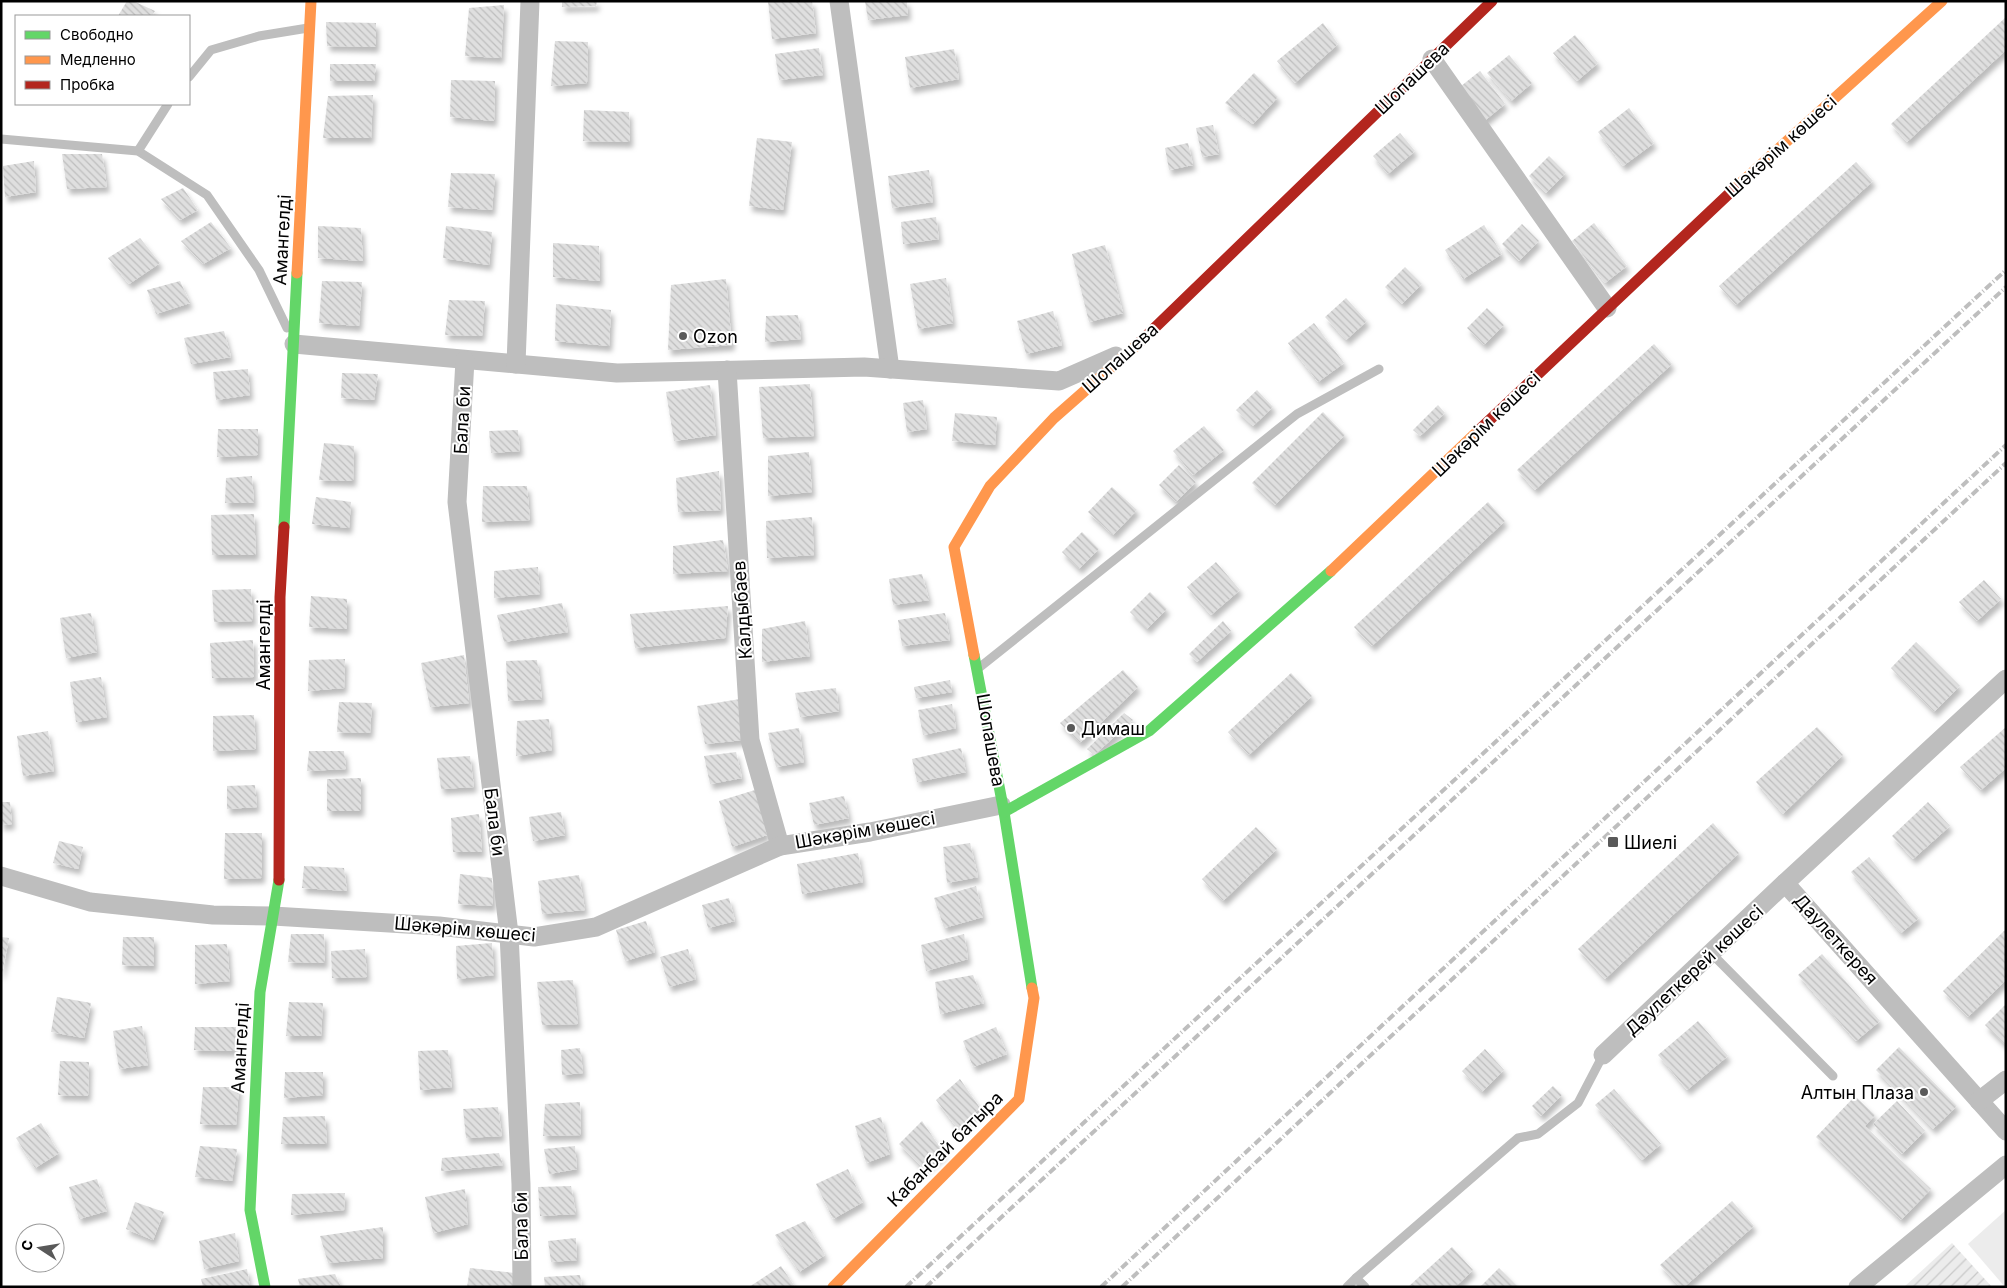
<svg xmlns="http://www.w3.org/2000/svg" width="2007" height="1288" font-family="Inter,sans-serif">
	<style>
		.green { fill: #ececec }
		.garden { fill: url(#garden-furrows) }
		.building { fill: url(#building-back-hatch); filter: url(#shadow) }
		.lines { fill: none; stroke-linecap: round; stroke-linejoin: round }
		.lane { stroke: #bebebe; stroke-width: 9 }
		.street { stroke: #bebebe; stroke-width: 19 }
		.fast { stroke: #63d668; stroke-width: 11 }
		.slow { stroke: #ff974d; stroke-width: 11 }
		.jam { stroke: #b3261e; stroke-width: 11 }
		.rail { stroke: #bebebe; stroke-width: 4; stroke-dasharray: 8 2.5 1 2.5; stroke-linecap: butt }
		.poi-dot { fill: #595959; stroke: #fff; stroke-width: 2 }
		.labels { text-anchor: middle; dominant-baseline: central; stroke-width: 4; stroke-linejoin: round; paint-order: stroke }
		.street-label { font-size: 18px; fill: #000; stroke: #fff }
		.poi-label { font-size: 18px; fill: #000; stroke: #fff; text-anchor: start }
	</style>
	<defs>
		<pattern id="garden-furrows" width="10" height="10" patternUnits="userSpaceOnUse" patternTransform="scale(1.25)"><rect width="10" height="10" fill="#ececec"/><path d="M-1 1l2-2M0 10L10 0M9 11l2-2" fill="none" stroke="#c9c9c9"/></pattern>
		<pattern id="building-back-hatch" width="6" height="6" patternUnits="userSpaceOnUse" patternTransform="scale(1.25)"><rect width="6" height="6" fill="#dfdfdf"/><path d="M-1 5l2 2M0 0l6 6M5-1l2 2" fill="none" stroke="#bebebe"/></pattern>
		<filter id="shadow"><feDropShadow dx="3" dy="5.5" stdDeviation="2.5" flood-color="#0004"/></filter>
	</defs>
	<rect width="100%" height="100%" fill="#fff"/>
	<path class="green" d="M2006 1210V1287H2005L1968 1244Z"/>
	<path class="garden" d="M1952 1243 1992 1287H1904Z"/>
	<g class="building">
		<path d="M127 1H133L155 11 152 16H118Z"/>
		<path d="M562 1H597L596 6 562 7Z"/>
		<path d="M768 1H812L816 33 772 39Z"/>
		<path d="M865 1H907L908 15 868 20Z"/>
		<path d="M504 5 501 58 465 56 469 8Z"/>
		<path d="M2006 17V50L1907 142 1891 124Z"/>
		<path d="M326 22 376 23V47L327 46Z"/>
		<path d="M1323 23 1338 44 1295 83 1277 61Z"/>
		<path d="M1575 35 1598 63 1577 81 1553 53Z"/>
		<path d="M555 41 588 42 587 83 551 86Z"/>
		<path d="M819 48 823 75 779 80 775 54Z"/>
		<path d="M954 49 959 79 910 88 905 57Z"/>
		<path d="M1509 55 1532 83 1511 101 1487 73Z"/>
		<path d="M330 64H376L374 81H330Z"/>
		<path d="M1480 71 1505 104 1483 122 1456 90Z"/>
		<path d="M1254 73 1278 97 1253 124 1225 103Z"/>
		<path d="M451 80 495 81 494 121 450 117Z"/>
		<path d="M373 95 371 138H323L328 96Z"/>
		<path d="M1629 108 1654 143 1623 166 1598 132Z"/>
		<path d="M584 110 629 112 630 142 583 141Z"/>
		<path d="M1213 125 1219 154 1202 157 1196 128Z"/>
		<path d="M1400 133 1415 151 1388 174 1373 156Z"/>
		<path d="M757 138 792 142 783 210 749 206Z"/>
		<path d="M1188 143 1193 165 1169 170 1165 148Z"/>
		<path d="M62 154H102L107 187 67 189Z"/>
		<path d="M1549 156 1566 173 1546 193 1529 176Z"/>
		<path d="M34 161 36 192 5 197 3 166Z"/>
		<path d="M1856 162 1873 181 1736 305 1719 286Z"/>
		<path d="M929 170 933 202 892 208 888 176Z"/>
		<path d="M451 173 495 174 492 210 448 207Z"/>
		<path d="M183 188 198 210 180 220 161 199Z"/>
		<path d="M936 217 939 239 903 244 901 222Z"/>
		<path d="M211 222 231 248 203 264 181 241Z"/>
		<path d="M1594 223 1627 266 1605 283 1572 241Z"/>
		<path d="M1522 224 1539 241 1519 261 1502 244Z"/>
		<path d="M1484 225 1502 254 1463 279 1445 250Z"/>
		<path d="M318 226 361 228 363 261 318 258Z"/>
		<path d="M446 226 492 232 489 265 443 258Z"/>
		<path d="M140 238 160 263 129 284 108 258Z"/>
		<path d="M553 243 599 246 600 281 553 277Z"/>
		<path d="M1105 245 1123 313 1089 322 1072 254Z"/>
		<path d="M1405 267 1422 284 1402 304 1385 287Z"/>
		<path d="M946 278 953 323 918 329 910 284Z"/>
		<path d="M726 279 732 345 668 350 671 285Z"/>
		<path d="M180 281 190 303 156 314 147 290Z"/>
		<path d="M322 281 362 282 359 326 319 323Z"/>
		<path d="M1346 298 1367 321 1346 340 1325 317Z"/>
		<path d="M449 300 485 301 482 336 445 335Z"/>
		<path d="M556 304 611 310 609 346 555 341Z"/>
		<path d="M1487 308 1504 325 1484 345 1467 328Z"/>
		<path d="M1053 311 1062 345 1026 354 1017 321Z"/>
		<path d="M798 315 801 339 765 342 766 316Z"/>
		<path d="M1314 323 1344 363 1318 382 1288 343Z"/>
		<path d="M224 331 231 357 191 364 184 338Z"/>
		<path d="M1654 344 1672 364 1535 490 1517 470Z"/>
		<path d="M248 369 250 395 216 400 213 372Z"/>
		<path d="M342 373 378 374 374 400 341 398Z"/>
		<path d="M810 384 814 436 763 438 759 387Z"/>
		<path d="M710 385 716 435 674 441 666 392Z"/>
		<path d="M1257 390 1273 407 1253 426 1236 410Z"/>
		<path d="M923 400 927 429 907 432 903 403Z"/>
		<path d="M1438 405 1445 413 1420 436 1413 430Z"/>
		<path d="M1323 412 1345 435 1275 505 1252 483Z"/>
		<path d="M955 413 997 417 995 445 952 441Z"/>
		<path d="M1204 426 1224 450 1193 475 1173 451Z"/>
		<path d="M218 429H258V455L217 457Z"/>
		<path d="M518 430 520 451 491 453 489 431Z"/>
		<path d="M324 443 354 446 353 481 319 480Z"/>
		<path d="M809 452 812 492 768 496V456Z"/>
		<path d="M1179 465 1196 482 1176 502 1159 485Z"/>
		<path d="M719 471 721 510 678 512 676 478Z"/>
		<path d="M252 476 254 503H225L226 478Z"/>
		<path d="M483 486H527L530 520 482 522Z"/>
		<path d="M1112 487 1137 510 1113 535 1088 512Z"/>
		<path d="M316 497 351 502 349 528 312 524Z"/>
		<path d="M1488 502 1505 521 1372 646 1354 627Z"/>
		<path d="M254 514 256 555H212L211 515Z"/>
		<path d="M812 517 814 555 767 558 766 521Z"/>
		<path d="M1082 532 1099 549 1079 569 1062 552Z"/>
		<path d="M723 540 728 571 673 574V546Z"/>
		<path d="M1216 562 1240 590 1211 615 1187 587Z"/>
		<path d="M538 567 540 594 494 598V571Z"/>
		<path d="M922 574 929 600 893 605 889 579Z"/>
		<path d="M1984 580 2001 599 1977 621 1959 602Z"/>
		<path d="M251 589 253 621 214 622 212 590Z"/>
		<path d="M1150 592 1167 609 1147 629 1130 612Z"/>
		<path d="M311 596 347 599V629L309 627Z"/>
		<path d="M562 603 568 632 504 642 497 615Z"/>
		<path d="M728 606 725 638 635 648 630 614Z"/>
		<path d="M91 613 97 652 66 658 60 618Z"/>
		<path d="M945 613 950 640 902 646 898 620Z"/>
		<path d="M805 621 810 656 762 662V629Z"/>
		<path d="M1223 621 1231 631 1197 662 1189 654Z"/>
		<path d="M253 640 254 677 212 678 210 643Z"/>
		<path d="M1916 642 1960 686 1934 712 1891 668Z"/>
		<path d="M464 655 469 703 430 707 421 663Z"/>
		<path d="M345 659 344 688 308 691 309 660Z"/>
		<path d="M537 660 542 699 508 701 506 661Z"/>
		<path d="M1123 670 1138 687 1080 743 1060 723Z"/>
		<path d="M1291 673 1312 696 1249 755 1228 732Z"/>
		<path d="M101 677 107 717 76 722 70 682Z"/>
		<path d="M950 680 952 692 916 698 914 687Z"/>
		<path d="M836 688 839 711 800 717 795 693Z"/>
		<path d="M740 699 744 740 705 744 697 706Z"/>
		<path d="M339 702 372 703 370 733 337 732Z"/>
		<path d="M952 704 956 728 923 735 918 710Z"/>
		<path d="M1124 713 1133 720 1094 755 1087 749Z"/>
		<path d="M254 715 256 749 213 751V716Z"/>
		<path d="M549 719 552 750 516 756 517 721Z"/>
		<path d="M1817 727 1843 755 1783 814 1756 782Z"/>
		<path d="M2006 727V768L1981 790 1960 767Z"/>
		<path d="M799 728 804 762 776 767 768 733Z"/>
		<path d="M48 731 54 771 23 776 17 736Z"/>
		<path d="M961 748 966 772 917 782 912 759Z"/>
		<path d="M309 751H344L346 769 307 771Z"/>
		<path d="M736 752 742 778 710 784 704 756Z"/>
		<path d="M470 756 474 787 441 789 437 758Z"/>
		<path d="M361 778V811H327V779Z"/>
		<path d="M255 785 257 807 227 809V786Z"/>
		<path d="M755 790 767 835 732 847 719 801Z"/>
		<path d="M844 796 849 818 814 825 809 803Z"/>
		<path d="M1 802H10L12 824 1 825Z"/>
		<path d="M1928 802 1950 826 1913 859 1892 836Z"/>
		<path d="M561 812 565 835 533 841 529 817Z"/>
		<path d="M479 814 482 852H453L451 818Z"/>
		<path d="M1713 823 1739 853 1605 979 1578 949Z"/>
		<path d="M1256 827 1277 849 1223 901 1202 879Z"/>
		<path d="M225 833H262V878L224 879Z"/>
		<path d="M59 841 83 847 78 869 53 863Z"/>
		<path d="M970 843 978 877 947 883 943 847Z"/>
		<path d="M858 853 863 882 802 894 797 864Z"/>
		<path d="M1869 857 1919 918 1901 933 1851 872Z"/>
		<path d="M304 866 344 868 347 891 302 888Z"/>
		<path d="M460 874 492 878 493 906 458 904Z"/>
		<path d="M579 875 585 910 542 914 538 881Z"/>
		<path d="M976 886 983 917 944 928 934 898Z"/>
		<path d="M729 898 735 921 708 928 702 905Z"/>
		<path d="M646 921 655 952 625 961 616 930Z"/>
		<path d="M2006 929V980L1968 1017 1943 991Z"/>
		<path d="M291 934H324L325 963 288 962Z"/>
		<path d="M964 934 968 959 926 971 921 945Z"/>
		<path d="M1 937 9 938 2 974H1Z"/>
		<path d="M123 937H154V966L122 965Z"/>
		<path d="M492 943 494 975 457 979 456 946Z"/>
		<path d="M227 944 230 981 195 984V945Z"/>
		<path d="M365 949 367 977 332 978 331 951Z"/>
		<path d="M688 949 696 979 669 987 660 957Z"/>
		<path d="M1822 954 1880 1021 1856 1041 1798 975Z"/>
		<path d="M973 975 984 1003 940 1014 935 982Z"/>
		<path d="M573 980 578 1024 542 1025 537 982Z"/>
		<path d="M57 997 91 1003 84 1038 51 1032Z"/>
		<path d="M289 1002 323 1003 321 1036H286Z"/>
		<path d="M2006 1004V1046L1985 1025Z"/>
		<path d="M1698 1021 1728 1056 1687 1090 1658 1055Z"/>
		<path d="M142 1026 148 1065 119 1069 113 1031Z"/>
		<path d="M195 1027H236L234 1051 194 1050Z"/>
		<path d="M996 1027 1007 1054 973 1067 963 1041Z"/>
		<path d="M1899 1047 1957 1106 1933 1129 1876 1070Z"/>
		<path d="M580 1048 583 1073 562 1075 561 1050Z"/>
		<path d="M1485 1049 1504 1070 1482 1092 1462 1071Z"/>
		<path d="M448 1050 452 1087 420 1090 418 1051Z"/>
		<path d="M60 1061 89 1062 88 1096 58 1095Z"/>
		<path d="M285 1072H323V1095L284 1098Z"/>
		<path d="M960 1079 980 1108 958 1129 936 1100Z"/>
		<path d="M1553 1086 1562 1095 1541 1116 1532 1106Z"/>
		<path d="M203 1087H239L236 1125 200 1124Z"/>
		<path d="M1614 1089 1661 1144 1642 1160 1595 1105Z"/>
		<path d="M1855 1096 1875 1115 1865 1126 1931 1189 1901 1220 1816 1137Z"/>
		<path d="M1897 1101 1925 1131 1902 1154 1873 1124Z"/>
		<path d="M580 1102 581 1135 543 1136 545 1104Z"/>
		<path d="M498 1107 502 1136 466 1138 463 1109Z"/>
		<path d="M325 1116 327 1144H281L283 1117Z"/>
		<path d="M881 1117 890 1154 866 1163 855 1126Z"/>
		<path d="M922 1121 944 1153 924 1169 899 1144Z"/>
		<path d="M41 1123 59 1153 35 1168 16 1138Z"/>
		<path d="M200 1146 237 1149 232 1181 195 1177Z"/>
		<path d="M575 1146 577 1169 549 1174 544 1149Z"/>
		<path d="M499 1153 503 1165 441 1171 442 1158Z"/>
		<path d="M848 1169 863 1202 833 1219 816 1184Z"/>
		<path d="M97 1179 107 1211 79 1219 69 1187Z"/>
		<path d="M571 1186 576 1214 540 1216 538 1187Z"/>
		<path d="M465 1189 468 1224 433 1233 425 1197Z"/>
		<path d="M345 1193 344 1210 291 1215 292 1194Z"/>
		<path d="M1732 1201 1754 1226 1684 1287H1680L1660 1265Z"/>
		<path d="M135 1202 164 1212 153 1240 126 1229Z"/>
		<path d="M805 1221 825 1255 799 1272 775 1235Z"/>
		<path d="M383 1227V1258L328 1263 320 1236Z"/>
		<path d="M235 1233 239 1261 204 1269 199 1241Z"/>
		<path d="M576 1238 577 1260 551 1262 548 1241Z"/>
		<path d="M1452 1247 1473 1270 1455 1287H1408Z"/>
		<path d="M781 1266 795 1287H749Z"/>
		<path d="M470 1268 515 1273 513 1287H467Z"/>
		<path d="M1499 1268 1518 1287H1480Z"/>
		<path d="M247 1269 250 1287H203L201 1279Z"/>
		<path d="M335 1274 341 1287H300L298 1279Z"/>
		<path d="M580 1275 582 1287H545L544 1277Z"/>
	</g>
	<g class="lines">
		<g class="lane">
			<path d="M189 77 211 50 259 36 308 28"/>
			<path d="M1 139 138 151 207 195 259 270 287 328"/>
			<path d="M138 151 168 104"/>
			<path d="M980 667 1297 414 1379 369"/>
			<path d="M1712 954 1833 1076"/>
			<path d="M1356 1278 1518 1138 1538 1134 1578 1103 1603 1055"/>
			<path d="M1347 1287 1356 1278 1365 1287"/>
		</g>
		<g class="street">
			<path d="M839 1 890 369"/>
			<path d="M1432 59 1607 308"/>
			<path d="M294 344 617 373 864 367 1059 381 1116 356"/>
			<path d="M465 360 457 502 509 934 521 1184 522 1287"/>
			<path d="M516 364 530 1"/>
			<path d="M727 370 750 740 780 846"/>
			<path d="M2006 679 1785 883 2006 1131"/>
			<path d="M1 876 90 902 213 915 273 916 439 926 534 937 596 927 780 846 870 832 1001 805"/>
			<path d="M1603 1055 1785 883"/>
			<path d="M1979 1101 2006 1080"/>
			<path d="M1858 1287 2006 1165"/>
		</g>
		<g class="fast">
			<path d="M284 527 297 273"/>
			<path d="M974 655 1004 812 1032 988"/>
			<path d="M1004 812 1149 731 1331 571"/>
			<path d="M265 1287 250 1210 260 992 279 880"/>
		</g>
		<g class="slow">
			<path d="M1734 189 1942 1"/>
			<path d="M297 273 311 1"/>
			<path d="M1331 571 1479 430"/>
			<path d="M974 655 954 547 990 486 1054 418 1138 344"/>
			<path d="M833 1287 1019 1099 1034 998 1032 988"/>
		</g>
		<g class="jam">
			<path d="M1138 344 1492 1"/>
			<path d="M1479 430 1734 189"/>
			<path d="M279 880 280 597 284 527"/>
		</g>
		<g class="rail">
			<path d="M906 1287 2006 270"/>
			<path d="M926 1287 2006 287"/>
			<path d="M1101 1287 2006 445"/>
			<path d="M1122 1287 2006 463"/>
		</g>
	</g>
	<g class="poi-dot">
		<circle cx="683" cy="336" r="5"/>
		<circle cx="1071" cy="728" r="5"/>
		<rect x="1607" y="836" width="12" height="12" rx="2.5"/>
		<circle cx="1924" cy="1092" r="5"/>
	</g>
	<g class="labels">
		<g class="street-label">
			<text transform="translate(1412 78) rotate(-44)">Шопашева</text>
			<text transform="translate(1781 146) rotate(-42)">Шәкәрім көшесі</text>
			<text transform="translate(282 240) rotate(-87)">Амангелді</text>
			<text transform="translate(1120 358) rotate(-42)">Шопашева</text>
			<text transform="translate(462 420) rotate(-87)">Бала би</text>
			<text transform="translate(1486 424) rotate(-44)">Шәкәрім көшесі</text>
			<text transform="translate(742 610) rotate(-94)">Калдыбаев</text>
			<text transform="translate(263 645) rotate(-90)">Амангелді</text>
			<text transform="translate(991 740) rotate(80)">Шопашева</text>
			<text transform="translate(495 822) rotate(83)">Бала би</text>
			<text transform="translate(865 830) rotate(-10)">Шәкәрім көшесі</text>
			<text transform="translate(465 929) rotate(5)">Шәкәрім көшесі</text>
			<text transform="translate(1836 939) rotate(48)">Даулеткерея</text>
			<text transform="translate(1694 970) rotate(-43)">Дәулеткерей көшесі</text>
			<text transform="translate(240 1048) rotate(-87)">Амангелді</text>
			<text transform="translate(945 1149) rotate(-45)">Кабанбай батыра</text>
			<text transform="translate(521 1226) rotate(-91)">Бала би</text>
		</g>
		<g class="poi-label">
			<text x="693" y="336">Ozon</text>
			<text x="1081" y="728">Димаш</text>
			<text x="1624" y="842">Шиелі</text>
			<text x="1914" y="1092" text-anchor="end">Алтын Плаза</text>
		</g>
	</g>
	<rect width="2007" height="1288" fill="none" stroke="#000000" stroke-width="5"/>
	<rect x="15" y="15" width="175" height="90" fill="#ffffff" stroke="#999999"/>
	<rect x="25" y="31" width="25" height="8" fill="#63d668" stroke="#999999"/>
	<text x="60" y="40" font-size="15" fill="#000000">Свободно</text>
	<rect x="25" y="56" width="25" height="8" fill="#ff974d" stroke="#999999"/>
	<text x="60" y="65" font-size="15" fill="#000000">Медленно</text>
	<rect x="25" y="81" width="25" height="8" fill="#b3261e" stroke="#999999"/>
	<text x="60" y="90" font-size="15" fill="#000000">Пробка</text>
	<g transform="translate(40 1248) rotate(282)"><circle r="24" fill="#ffffff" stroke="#999999"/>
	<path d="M0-4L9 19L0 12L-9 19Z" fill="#595959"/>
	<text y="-8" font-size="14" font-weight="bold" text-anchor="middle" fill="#000000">С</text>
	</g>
</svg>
